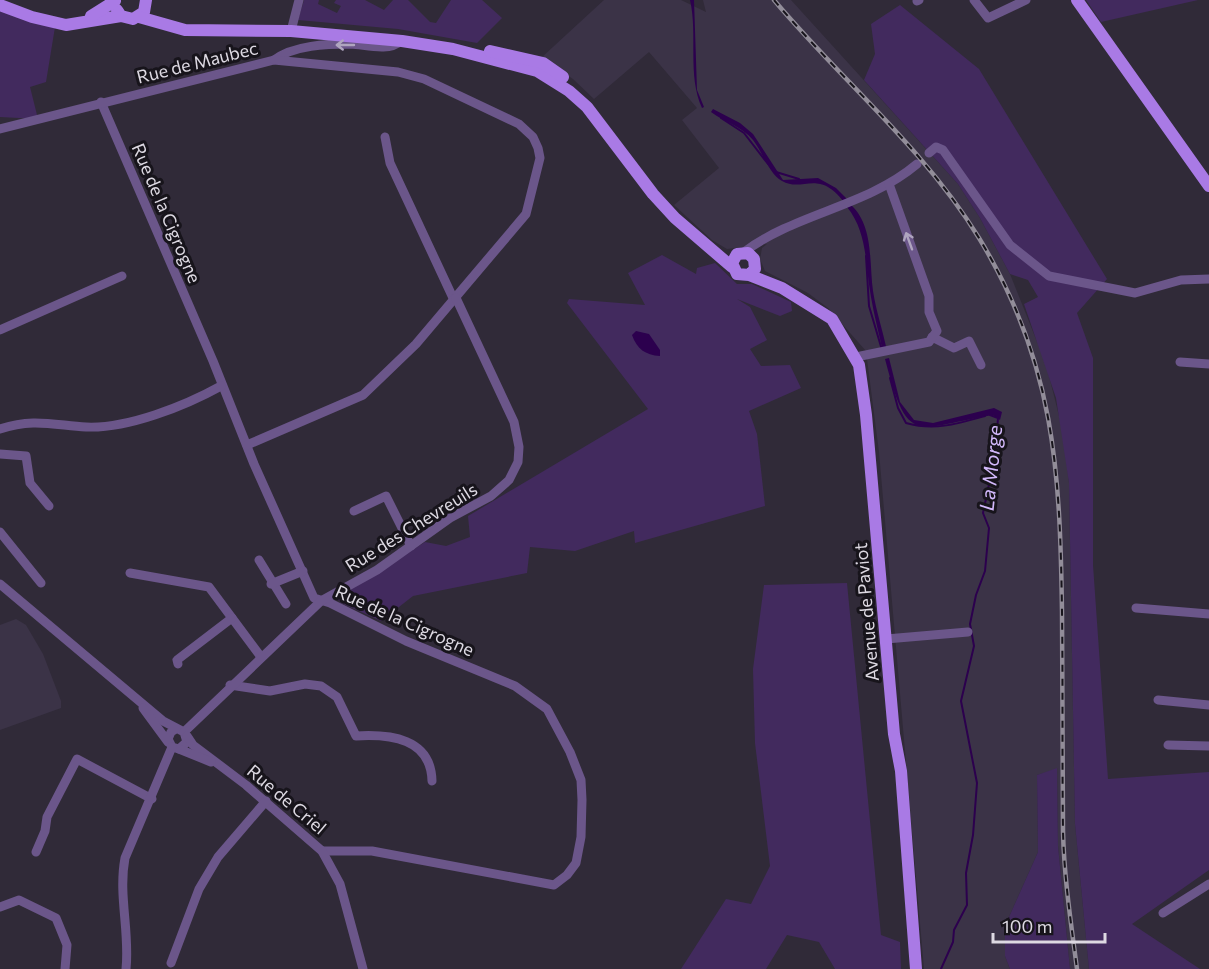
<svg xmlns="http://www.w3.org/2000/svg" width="1209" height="969" font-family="Commissioner,sans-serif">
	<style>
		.built { fill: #3b3347 }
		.green { fill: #422a5e }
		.water { fill: #2c004e }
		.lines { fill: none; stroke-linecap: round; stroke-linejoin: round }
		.stream { stroke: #2c004e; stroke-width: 2 }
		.minor { stroke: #6b568a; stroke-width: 9 }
		.major { stroke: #a97ae5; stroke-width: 12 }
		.rail-casing { stroke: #928d99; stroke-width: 4.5 }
		.rail { stroke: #17141b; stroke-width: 2; stroke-dasharray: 7; stroke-linecap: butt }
		.oneway { stroke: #afa5bf }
		.labels { text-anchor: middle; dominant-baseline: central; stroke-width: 6; stroke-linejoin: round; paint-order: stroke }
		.street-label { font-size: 18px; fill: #ddd9e2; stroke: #17141b }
		.water-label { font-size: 20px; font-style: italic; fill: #d2b8fa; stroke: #17141b }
	</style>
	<rect width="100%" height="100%" fill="#302a38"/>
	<g class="built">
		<path d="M604 0H681L706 12 703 0H791L958 184 980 218 1010 274 1046 364 1063 432 1069 483 1075 824 1089 969H1070L1058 846 1057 769 1037 775 1038 852 1005 926V956L1010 969H924L879 452 866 351 828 308 808 293 765 271 760 259 762 248 767 244 727 249 712 240 674 205 719 168 682 120 697 108 649 52 594 99 573 79 541 58Z"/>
		<path d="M16 619 26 625 43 654 61 701V708L0 730V625Z"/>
	</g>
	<g class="green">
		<path d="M304 0H319L318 4 337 13 341 6 334 3 336 0H365L384 10 393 0H408L430 22 436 23 451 0H482L502 18 477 43 398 29 298 20Z"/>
		<path d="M1086 0H1198L1101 22Z"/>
		<path d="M900 5 979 69 1107 279 1077 313 1093 358V565L1108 779 1209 772V870L1132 924 1200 969H1089L1075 824 1069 483 1056 398 1024 304 1038 297 1028 280 1010 274 980 218 958 184 864 80 875 54 871 24Z"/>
		<path d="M0 8 55 27 46 82 30 87 38 119 0 117Z"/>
		<path d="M662 255 696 274 697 268 715 263 737 284H752L791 302 792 311 780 316 737 299 750 307 767 340 750 349 761 366 790 365 801 388 749 411 757 434 765 506 635 543 634 531 575 551 530 547 527 573 413 596 381 621 341 603 337 598 425 542 446 546 470 537 468 516 648 409 567 303 569 299 645 305 628 273Z"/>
		<path d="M847 583 881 935 900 942 901 969H835L819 942 787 935 766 969H681L726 899 751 904 770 866 755 743 753 669 764 585Z"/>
		<path d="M1057 768 1058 846 1070 969H1010L1005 956V926L1038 852 1037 775Z"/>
	</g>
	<g class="water">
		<path d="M690 0H694L697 90 704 107 702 108C687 75 698 35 690 0Z"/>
		<path d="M713 109 740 123 753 134 783 180 818 178 836 188 848 200 844 202C818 168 803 193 782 181 769 174 762 151 753 140 742 126 724 122 711 112Z"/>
		<path d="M851 205C874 226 869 263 873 291 876 311 883 331 887 351L883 352C879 334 874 315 871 297 865 265 868 233 847 207Z"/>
		<path d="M636 331 649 334 660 350V356C645 355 637 349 632 335Z"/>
		<path d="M889 358 900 402 914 420 933 423 994 408 1002 412 1000 420 993 415C914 428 908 448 885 359Z"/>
	</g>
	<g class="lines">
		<g class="stream">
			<path d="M721 118 744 133 768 164"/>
			<path d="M776 172 799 179"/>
			<path d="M866 256 869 306 882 350"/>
			<path d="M890 378 898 408 906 423C934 431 957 424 985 416"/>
			<path d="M941 969 953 942 954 930 967 905 966 873 973 835 977 783 961 701 974 646 970 624 976 595 985 571 989 528 983 513 995 456 998 418 990 415"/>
		</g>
		<g class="minor">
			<path d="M974 0 988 18 1026 0"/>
			<path d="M917 1 919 0"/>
			<path d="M291 31 299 0"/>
			<path d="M101 102 213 361 254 464 314 598 330 603 406 641 515 686 547 709 570 752 581 780 582 800 581 837 576 863 567 875 554 885 372 851H322"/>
			<path d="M0 129 274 60C294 45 327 44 351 44 367 45 388 52 401 41"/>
			<path d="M385 137 390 163 454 300"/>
			<path d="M929 153 936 147 943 150 1010 245 1049 276 1135 293 1181 280 1209 279"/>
			<path d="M744 252C796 213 866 207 917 164"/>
			<path d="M0 330 122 276"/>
			<path d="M932 337 954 348 969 341 981 365"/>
			<path d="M856 357 929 342 937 331 929 312V296L889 184"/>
			<path d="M1180 362 1209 364"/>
			<path d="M0 429C32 418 54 425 86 427 127 429 185 406 221 386"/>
			<path d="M247 445 363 395 416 344 526 214 540 158 538 148 533 137 519 124 424 79 398 72 274 60"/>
			<path d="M0 454 26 456 30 483 49 506"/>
			<path d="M354 511 386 496 411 546"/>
			<path d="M0 532 41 583"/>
			<path d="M259 560 286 604"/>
			<path d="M130 573 209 587 261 657"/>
			<path d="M0 584 163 721 184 732 187 742 179 749 172 747 168 739 171 732 176 729"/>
			<path d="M271 584 303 571"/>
			<path d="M1136 608 1209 614"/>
			<path d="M886 639 968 632"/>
			<path d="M178 664 177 660 232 618"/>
			<path d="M230 685 270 691 305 684 321 686 337 697 356 736C390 734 431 738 432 781"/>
			<path d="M1158 700 1209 705"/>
			<path d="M143 708 168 742"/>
			<path d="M184 732 321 601 377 570 450 518 491 496 509 480 518 462 519 447 514 422 456 298"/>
			<path d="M187 736 193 745 246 785 322 851 340 884 363 969"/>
			<path d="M1168 745 1209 746"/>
			<path d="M179 749 211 762"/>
			<path d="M36 852 45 831 47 817 77 759 152 799"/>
			<path d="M0 907 19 900 56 918 67 945 65 969"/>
			<path d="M1163 913 1209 884"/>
			<path d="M171 963 199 889 218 857 266 801"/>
			<path d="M126 969C130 932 118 895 125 858L172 747"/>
		</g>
		<g class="major">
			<path d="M1077 0 1209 186"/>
			<path d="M0 5 32 17 66 25 121 16"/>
			<path d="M117 10 121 16 133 19 144 12 146 0"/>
			<path d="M91 16 115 1"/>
			<path d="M139 17 185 30 291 31 402 41 453 49 537 71 569 91 587 107 653 194 675 218 732 267"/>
			<path d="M490 51 543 63 563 77"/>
			<path d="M749 275 755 269 754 259 748 253 737 254 732 263 737 274 749 275 782 288 832 319 859 365 866 415 894 734 901 771 916 969"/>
		</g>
		<defs>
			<path id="rail" d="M774 0C841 80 924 148 979 238 1055 363 1060 471 1062 612 1063 685 1062 758 1063 831 1064 877 1071 923 1077 969"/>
		</defs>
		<use href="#rail" class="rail-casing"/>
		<use href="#rail" class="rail"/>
	</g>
	<defs><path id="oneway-shaft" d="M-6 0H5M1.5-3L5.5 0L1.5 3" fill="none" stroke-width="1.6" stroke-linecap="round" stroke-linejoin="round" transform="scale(1.5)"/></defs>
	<g class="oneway">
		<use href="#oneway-shaft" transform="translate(345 45) rotate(180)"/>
		<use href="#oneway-shaft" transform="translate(909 241) rotate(-110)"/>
	</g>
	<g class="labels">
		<g class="street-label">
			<text transform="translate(197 62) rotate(-14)">Rue de Maubec</text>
			<text transform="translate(167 213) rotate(67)">Rue de la Cigrogne</text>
			<text transform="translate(411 527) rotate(-32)">Rue des Chevreuils</text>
			<text transform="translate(866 612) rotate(-95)">Avenue de Paviot</text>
			<text transform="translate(405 620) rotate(24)">Rue de la Cigrogne</text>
			<text transform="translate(287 799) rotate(40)">Rue de Criel</text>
		</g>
		<g class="water-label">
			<text transform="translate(990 468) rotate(-84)">La Morge</text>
		</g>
	</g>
	<path d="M993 933v9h112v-9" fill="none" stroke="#ddd9e2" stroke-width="3"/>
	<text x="1002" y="933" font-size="18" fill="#ddd9e2" stroke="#17141b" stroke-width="4.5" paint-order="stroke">100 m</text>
</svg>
